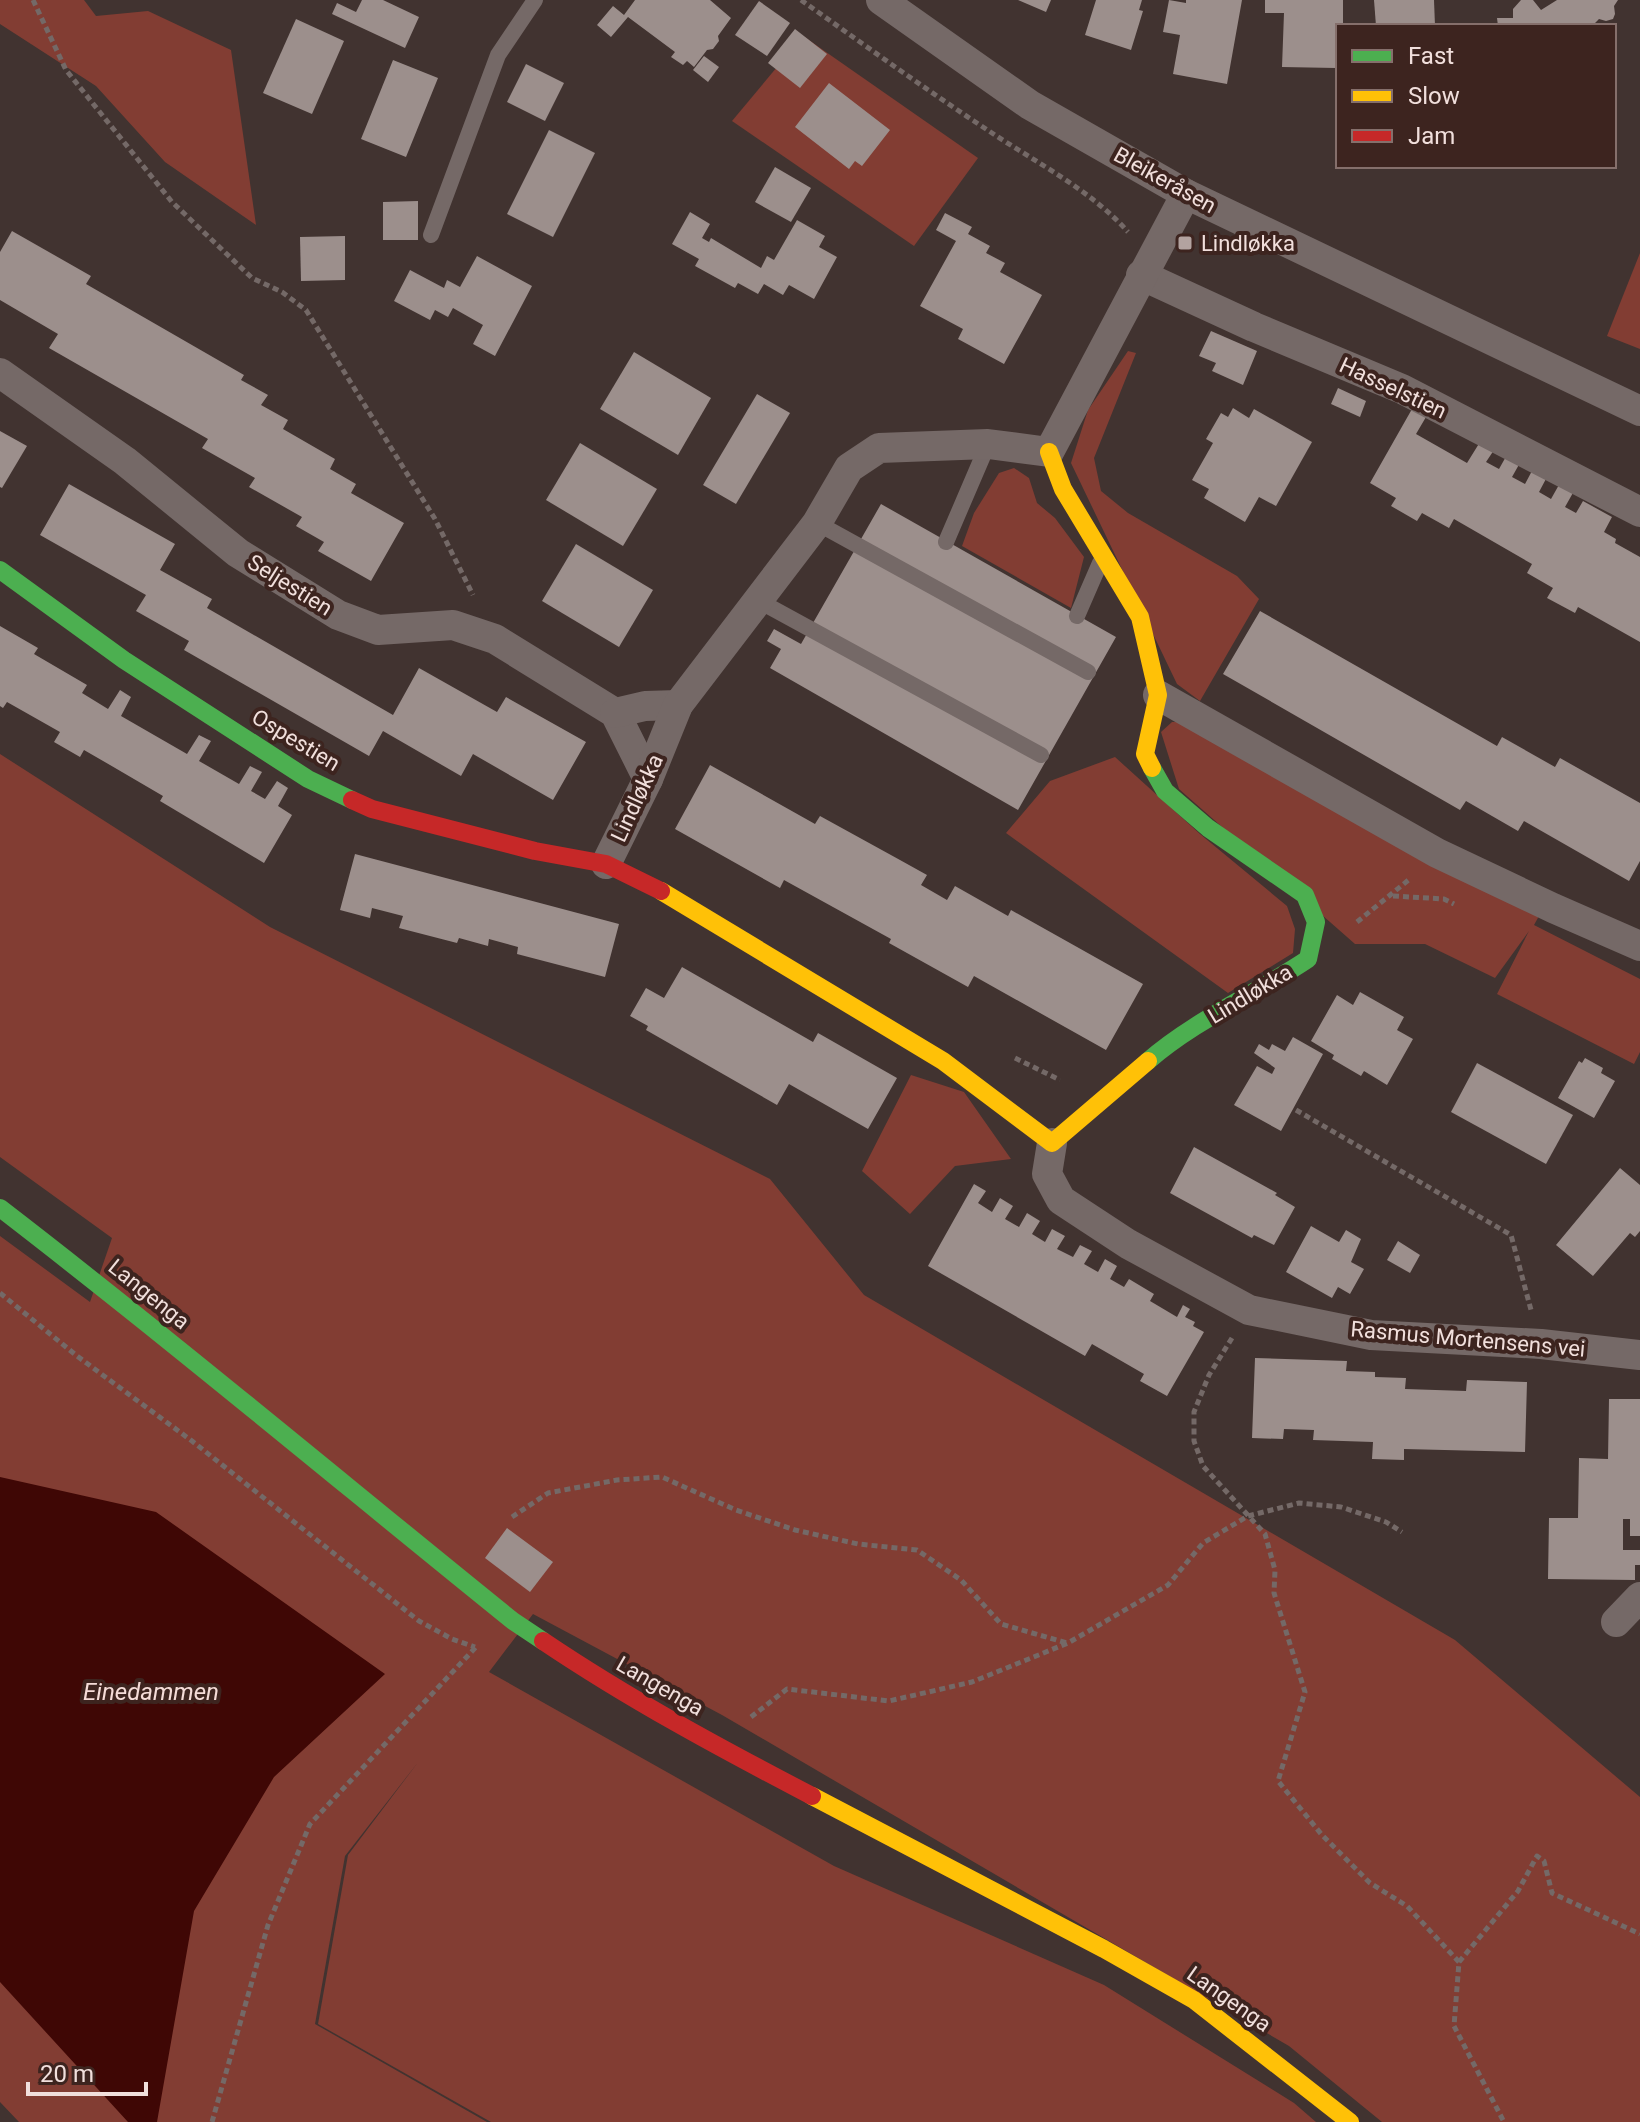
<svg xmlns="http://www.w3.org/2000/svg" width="1640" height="2122" font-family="Roboto,sans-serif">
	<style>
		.green { fill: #823d33 }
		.water { fill: #3f0705 }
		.building { fill: #9c8f8c }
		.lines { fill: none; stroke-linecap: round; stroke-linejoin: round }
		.path { stroke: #746967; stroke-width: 5; stroke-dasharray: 6 4; stroke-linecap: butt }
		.lane { stroke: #756967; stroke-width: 16 }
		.street { stroke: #756967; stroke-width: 30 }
		.fast { stroke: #4caf50; stroke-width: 18 }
		.slow { stroke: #ffc107; stroke-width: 18 }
		.jam { stroke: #c62828; stroke-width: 18 }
		.poi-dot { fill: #b3a3a0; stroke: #3d241f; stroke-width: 3 }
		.labels { text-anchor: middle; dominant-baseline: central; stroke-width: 8; stroke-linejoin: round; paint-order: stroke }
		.street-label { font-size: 22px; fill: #f1dfdc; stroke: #3d241f }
		.poi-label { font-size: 22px; fill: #f1dfdc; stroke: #3d241f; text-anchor: start }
		.water-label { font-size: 24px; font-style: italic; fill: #f5dcd8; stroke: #3d241f }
	</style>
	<rect width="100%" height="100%" fill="#413330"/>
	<g class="green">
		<path d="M0 0H84L96 16 148 11 231 50 256 225 165 162 96 86 0 24Z"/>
		<path d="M803 36 978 158 914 246 732 121Z"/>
		<path d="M1640 253V349L1607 336Z"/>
		<path d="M1128 351 1136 353 1094 458 1101 491 1128 513 1237 576 1259 599 1200 701 1177 684 1071 463 1088 410Z"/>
		<path d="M1014 468 1029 478 1037 503 1055 518 1084 557 1071 608 962 546 974 513 999 473Z"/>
		<path d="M1172 722H1185L1539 916 1534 925 1640 979V1052L1634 1064 1497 994 1529 931 1495 978 1425 944H1355L1179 789 1161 732Z"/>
		<path d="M0 754 270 927 770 1179 864 1295 1455 1640 1640 1797V2122H1382L1289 2046 722 1715 533 1614 489 1672 834 1866 1104 1985 1294 2103 1316 2122H491L318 2024 348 1855 419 1761 345 1856 315 2024 487 2122H19L0 2102V1236L90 1302 112 1238 0 1157Z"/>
		<path d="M1115 757 1200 834 1287 906 1295 929 1293 953 1228 993 1006 833 1050 781Z"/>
		<path d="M911 1075 964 1092 1011 1159 955 1166 910 1214 862 1171Z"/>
	</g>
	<path class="water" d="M0 1477 156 1512 385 1674 274 1777 194 1911 157 2122H128L0 1982Z"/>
	<g class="building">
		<path d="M362 0H383L419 17 405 48 332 14 337 3 356 12Z"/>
		<path d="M635 0H710L731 18 718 36 719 41 713 49 707 50 694 67 687 61 683 65 671 57 675 52 628 17 611 37 597 25 613 6 624 15Z"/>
		<path d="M1018 0H1051L1046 12Z"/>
		<path d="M1096 0H1142L1139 10 1143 11 1131 50 1085 35Z"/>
		<path d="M1169 0 1186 3V0H1242L1227 84 1173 74 1180 35 1163 32Z"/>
		<path d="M1265 0H1343V26L1337 27 1336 68 1282 67 1284 13H1265Z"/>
		<path d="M1374 0H1434L1435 26H1376Z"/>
		<path d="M1521 0H1533L1541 10 1557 0H1618L1614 6 1615 14 1613 19 1606 21 1599 19 1592 26H1498L1497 18H1513V9Z"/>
		<path d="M759 1 790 23 767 56 735 35Z"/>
		<path d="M296 19 344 41 312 114 263 93Z"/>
		<path d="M795 29 827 54 800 88 768 63Z"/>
		<path d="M704 56 719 67 708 82 693 70Z"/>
		<path d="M393 60 438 78 406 157 361 139Z"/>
		<path d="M526 64 564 83 545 121 507 102Z"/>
		<path d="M829 83 890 130 862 166 855 161 849 169 795 127Z"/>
		<path d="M549 130 595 153 553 237 507 214Z"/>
		<path d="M775 167 811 188 791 222 755 202Z"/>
		<path d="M418 201V240H383V202Z"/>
		<path d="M690 212 710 224 702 238 709 242 711 238 761 268 767 256 774 260 797 220 825 236 819 247 837 257 814 299 789 285 783 295 764 284 758 294 738 283 735 288 695 266 699 259 672 244Z"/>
		<path d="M945 213 972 227 968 234 990 246 986 253 1005 263 1000 272 1042 295 1004 364 958 339 963 329 920 306 956 241 936 230Z"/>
		<path d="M12 231 91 276 86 284 244 375 241 380 268 395 261 405 288 420 283 429 335 459 330 469 356 484 351 493 404 523 371 581 318 551 324 542 296 526 302 517 249 487 255 478 202 448 208 439 49 348 58 334 0 300V252Z"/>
		<path d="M345 236V280L301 281 300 237Z"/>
		<path d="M477 256 532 286 495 356 473 344 483 325 453 308 448 317 435 310 430 320 394 301 410 270 444 288 447 280 460 287Z"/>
		<path d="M1211 331 1257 351 1243 385 1212 371 1216 363 1199 356Z"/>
		<path d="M634 352 711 398 678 455 600 409Z"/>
		<path d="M1338 388 1366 401 1360 417 1331 404Z"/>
		<path d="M757 394 790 413 736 504 703 485Z"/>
		<path d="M1233 408 1249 418 1254 409 1312 442 1276 506 1259 497 1245 522 1204 498 1209 489 1192 480 1213 443 1206 439 1221 413 1228 417Z"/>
		<path d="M1412 409 1426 417 1416 434 1467 463 1480 442 1494 450 1486 462 1499 469 1508 453 1521 461 1512 477 1525 484 1533 469 1547 477 1539 492 1551 499 1560 483 1574 491 1565 507 1576 513 1583 501 1612 517 1604 532 1616 539 1615 543 1640 557V642L1578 607 1575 613 1547 598 1553 588 1527 573 1532 564 1454 519 1449 528 1422 513 1417 521 1391 506 1396 498 1370 483Z"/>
		<path d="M0 431 27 446 2 488 0 487Z"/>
		<path d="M580 443 657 489 623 546 546 500Z"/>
		<path d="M69 484 175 544 160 570 212 599 207 608 393 715 419 668 497 712 506 697 586 742 553 800 473 754 461 776 383 731 369 756 184 650 189 641 136 611 146 595 40 535Z"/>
		<path d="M881 504 1116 637 1018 810 770 668 781 649 767 641 774 629 801 644Z"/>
		<path d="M576 544 653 590 619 647 542 601Z"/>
		<path d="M1260 611 1497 746 1502 737 1555 767 1560 758 1640 803V861L1629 881 1524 821 1518 831 1466 801 1460 810 1223 674Z"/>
		<path d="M0 626 38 648 34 654 87 685 82 693 108 709 120 690 131 697 121 716 187 754 199 735 211 741 199 761 239 784 250 766 262 772 251 791 265 799 277 781 288 788 278 806 292 815 264 863 160 801 163 796 110 765 84 750 80 757 54 742 60 732 7 702 3 708 0 706Z"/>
		<path d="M710 765 815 824 820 816 900 860 927 875 921 885 947 900 955 886 1008 916 1011 910 1143 984 1106 1050 974 976 968 987 889 943 891 939 784 880 780 888 675 829Z"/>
		<path d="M355 854 619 924 605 977 517 954 518 947 489 939 488 946 459 938 457 943 399 928 403 916 372 908 370 918 340 910Z"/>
		<path d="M682 967 813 1042 818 1033 897 1078 868 1129 789 1084 777 1105 646 1030 648 1026 630 1016 646 988 664 998Z"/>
		<path d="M1360 992 1404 1017 1397 1030 1413 1039 1387 1085 1364 1071 1361 1076 1332 1059 1334 1055 1311 1041 1337 995 1353 1005Z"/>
		<path d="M1293 1037 1323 1054 1281 1131 1234 1105 1257 1066 1272 1074 1275 1068 1254 1053 1259 1044 1269 1050 1272 1044 1285 1051Z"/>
		<path d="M1585 1058 1603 1068 1601 1073 1615 1081 1594 1118 1558 1098 1579 1061 1582 1063Z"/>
		<path d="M1477 1063 1573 1115 1546 1164 1451 1112Z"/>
		<path d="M1194 1147 1277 1193 1275 1195 1295 1207 1274 1245 1254 1235 1252 1238 1170 1193Z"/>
		<path d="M1620 1168 1640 1185V1231L1635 1237 1630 1233 1593 1276 1556 1245Z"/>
		<path d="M974 1184 986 1191 978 1203 992 1212 1000 1198 1013 1206 1005 1219 1019 1227 1027 1213 1040 1221 1032 1234 1045 1242 1052 1229 1065 1236 1057 1249 1073 1257 1080 1245 1092 1251 1084 1264 1098 1272 1105 1259 1117 1266 1110 1279 1124 1287 1129 1279 1154 1294 1150 1301 1177 1317 1183 1305 1190 1309 1185 1317 1195 1322 1193 1326 1204 1332 1167 1396 1140 1381 1144 1374 1092 1344 1085 1356 928 1266Z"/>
		<path d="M1311 1226 1339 1242 1346 1230 1361 1239 1351 1262 1364 1269 1350 1294 1338 1287 1332 1298 1286 1272Z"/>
		<path d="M1398 1241 1420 1255 1410 1273 1387 1260Z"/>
		<path d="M1255 1358 1347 1361 1346 1371 1375 1372V1377L1406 1378 1405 1389 1466 1391 1467 1380 1527 1382 1525 1452 1404 1449V1460L1372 1459 1373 1442 1313 1440 1314 1430 1284 1429 1283 1439 1252 1438Z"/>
		<path d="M1609 1399H1640V1536H1630V1519H1623V1550H1640V1565H1635V1580L1548 1579 1549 1518H1578L1579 1458 1608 1459Z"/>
		<path d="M507 1528 553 1562 530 1592 485 1558Z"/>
	</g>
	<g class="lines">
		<g class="path">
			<path d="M33 0 66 70 172 202 252 278 282 292 306 310 435 519 473 595"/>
			<path d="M801 0C863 44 925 89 989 131 1035 162 1091 190 1128 232"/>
			<path d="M1393 896 1444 899 1454 904"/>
			<path d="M1357 922 1411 878"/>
			<path d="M1015 1058 1060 1080"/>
			<path d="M1296 1110 1511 1235 1531 1310"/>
			<path d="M0 1293 77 1356 192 1441 419 1621 452 1639 475 1647"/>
			<path d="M1232 1338 1209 1375 1194 1412V1441L1203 1466 1265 1534 1275 1570 1274 1593 1305 1692 1278 1781 1322 1835 1370 1883 1407 1906 1459 1962 1454 2026 1504 2122"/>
			<path d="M512 1517 548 1493 617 1480 662 1477 736 1510 795 1530 858 1544 917 1550 961 1580 1001 1624 1067 1643"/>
			<path d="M751 1717 787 1689 889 1701 972 1682 1068 1643 1168 1585 1203 1543 1248 1516 1299 1503 1341 1507 1386 1522 1402 1532"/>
			<path d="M1459 1962 1518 1891 1537 1856 1544 1861 1552 1893 1640 1934"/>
			<path d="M212 2122 268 1925 310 1824 476 1647"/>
		</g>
		<g class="lane">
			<path d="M431 235 498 55 535 0"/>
			<path d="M817 523 1088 672"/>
			<path d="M946 542 988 444"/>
			<path d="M757 600 1041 755"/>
			<path d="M1077 616 1100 563"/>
		</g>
		<g class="street">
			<path d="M881 0 1030 105 1186 194 1640 411"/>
			<path d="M1141 275 1254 327 1402 389 1640 512"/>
			<path d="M0 373 125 461 238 553 338 615 378 630 453 625 495 639 615 713 648 779"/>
			<path d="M1158 695 1437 853 1553 908 1640 946"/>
			<path d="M615 713 645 706 678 705"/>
			<path d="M606 864 648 779 678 705 817 523 849 468 879 448 988 444 1049 452 1186 194"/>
			<path d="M1052 1143 1047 1174 1061 1200 1128 1244 1249 1310 1371 1335 1541 1344 1640 1355"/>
			<path d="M1616 1622 1640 1597"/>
		</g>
		<g class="fast">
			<path d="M0 570 124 660 308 779 352 800"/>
			<path d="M1148 1061C1195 1020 1256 994 1308 959L1316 922 1305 895 1208 828 1165 791 1152 768"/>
			<path d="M0 1208C174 1342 342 1483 513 1621L543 1641"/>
		</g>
		<g class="slow">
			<path d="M1049 452 1063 489 1140 617 1158 695 1145 754 1152 768"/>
			<path d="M661 891 943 1061 1052 1143 1148 1061"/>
			<path d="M812 1796 1104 1949 1194 2000 1350 2122"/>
		</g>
		<g class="jam">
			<path d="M352 800 372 809 535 851 606 864 661 891"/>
			<path d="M543 1641C629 1699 720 1748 812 1796"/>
		</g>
	</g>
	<rect class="poi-dot" x="1177" y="235" width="16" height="16" rx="4"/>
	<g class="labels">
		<g class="street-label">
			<text transform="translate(1165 180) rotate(29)">Bleikeråsen</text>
			<text transform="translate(1393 388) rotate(25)">Hasselstien</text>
			<text transform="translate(290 585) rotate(32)">Seljestien</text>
			<text transform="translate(296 740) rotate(31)">Ospestien</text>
			<text transform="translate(637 798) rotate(-65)">Lindløkka</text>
			<text transform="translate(1250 994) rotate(-31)">Lindløkka</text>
			<text transform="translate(149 1294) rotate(39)">Langenga</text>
			<text transform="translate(1468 1339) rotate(5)">Rasmus Mortensens vei</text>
			<text transform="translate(660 1686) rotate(30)">Langenga</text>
			<text transform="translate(1229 1999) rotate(35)">Langenga</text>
		</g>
		<g class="poi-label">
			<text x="1201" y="243">Lindløkka</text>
		</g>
		<g class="water-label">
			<text x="151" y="1692">Einedammen</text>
		</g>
	</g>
	<rect x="1336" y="24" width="280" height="144" fill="#3d241f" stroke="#856f6b" stroke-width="2"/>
	<rect x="1352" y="50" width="40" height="12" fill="#4caf50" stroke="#856f6b" stroke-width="2"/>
	<text x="1408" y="64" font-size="24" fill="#f1dfdc">Fast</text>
	<rect x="1352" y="90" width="40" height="12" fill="#ffc107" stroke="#856f6b" stroke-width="2"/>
	<text x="1408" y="104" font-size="24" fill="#f1dfdc">Slow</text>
	<rect x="1352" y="130" width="40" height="12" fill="#c62828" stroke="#856f6b" stroke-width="2"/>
	<text x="1408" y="144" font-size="24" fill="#f1dfdc">Jam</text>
	<path d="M28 2082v12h118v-12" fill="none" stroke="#f1dfdc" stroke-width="4"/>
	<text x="40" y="2082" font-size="24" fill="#f1dfdc" stroke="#3d241f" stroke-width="6" paint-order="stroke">20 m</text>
</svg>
